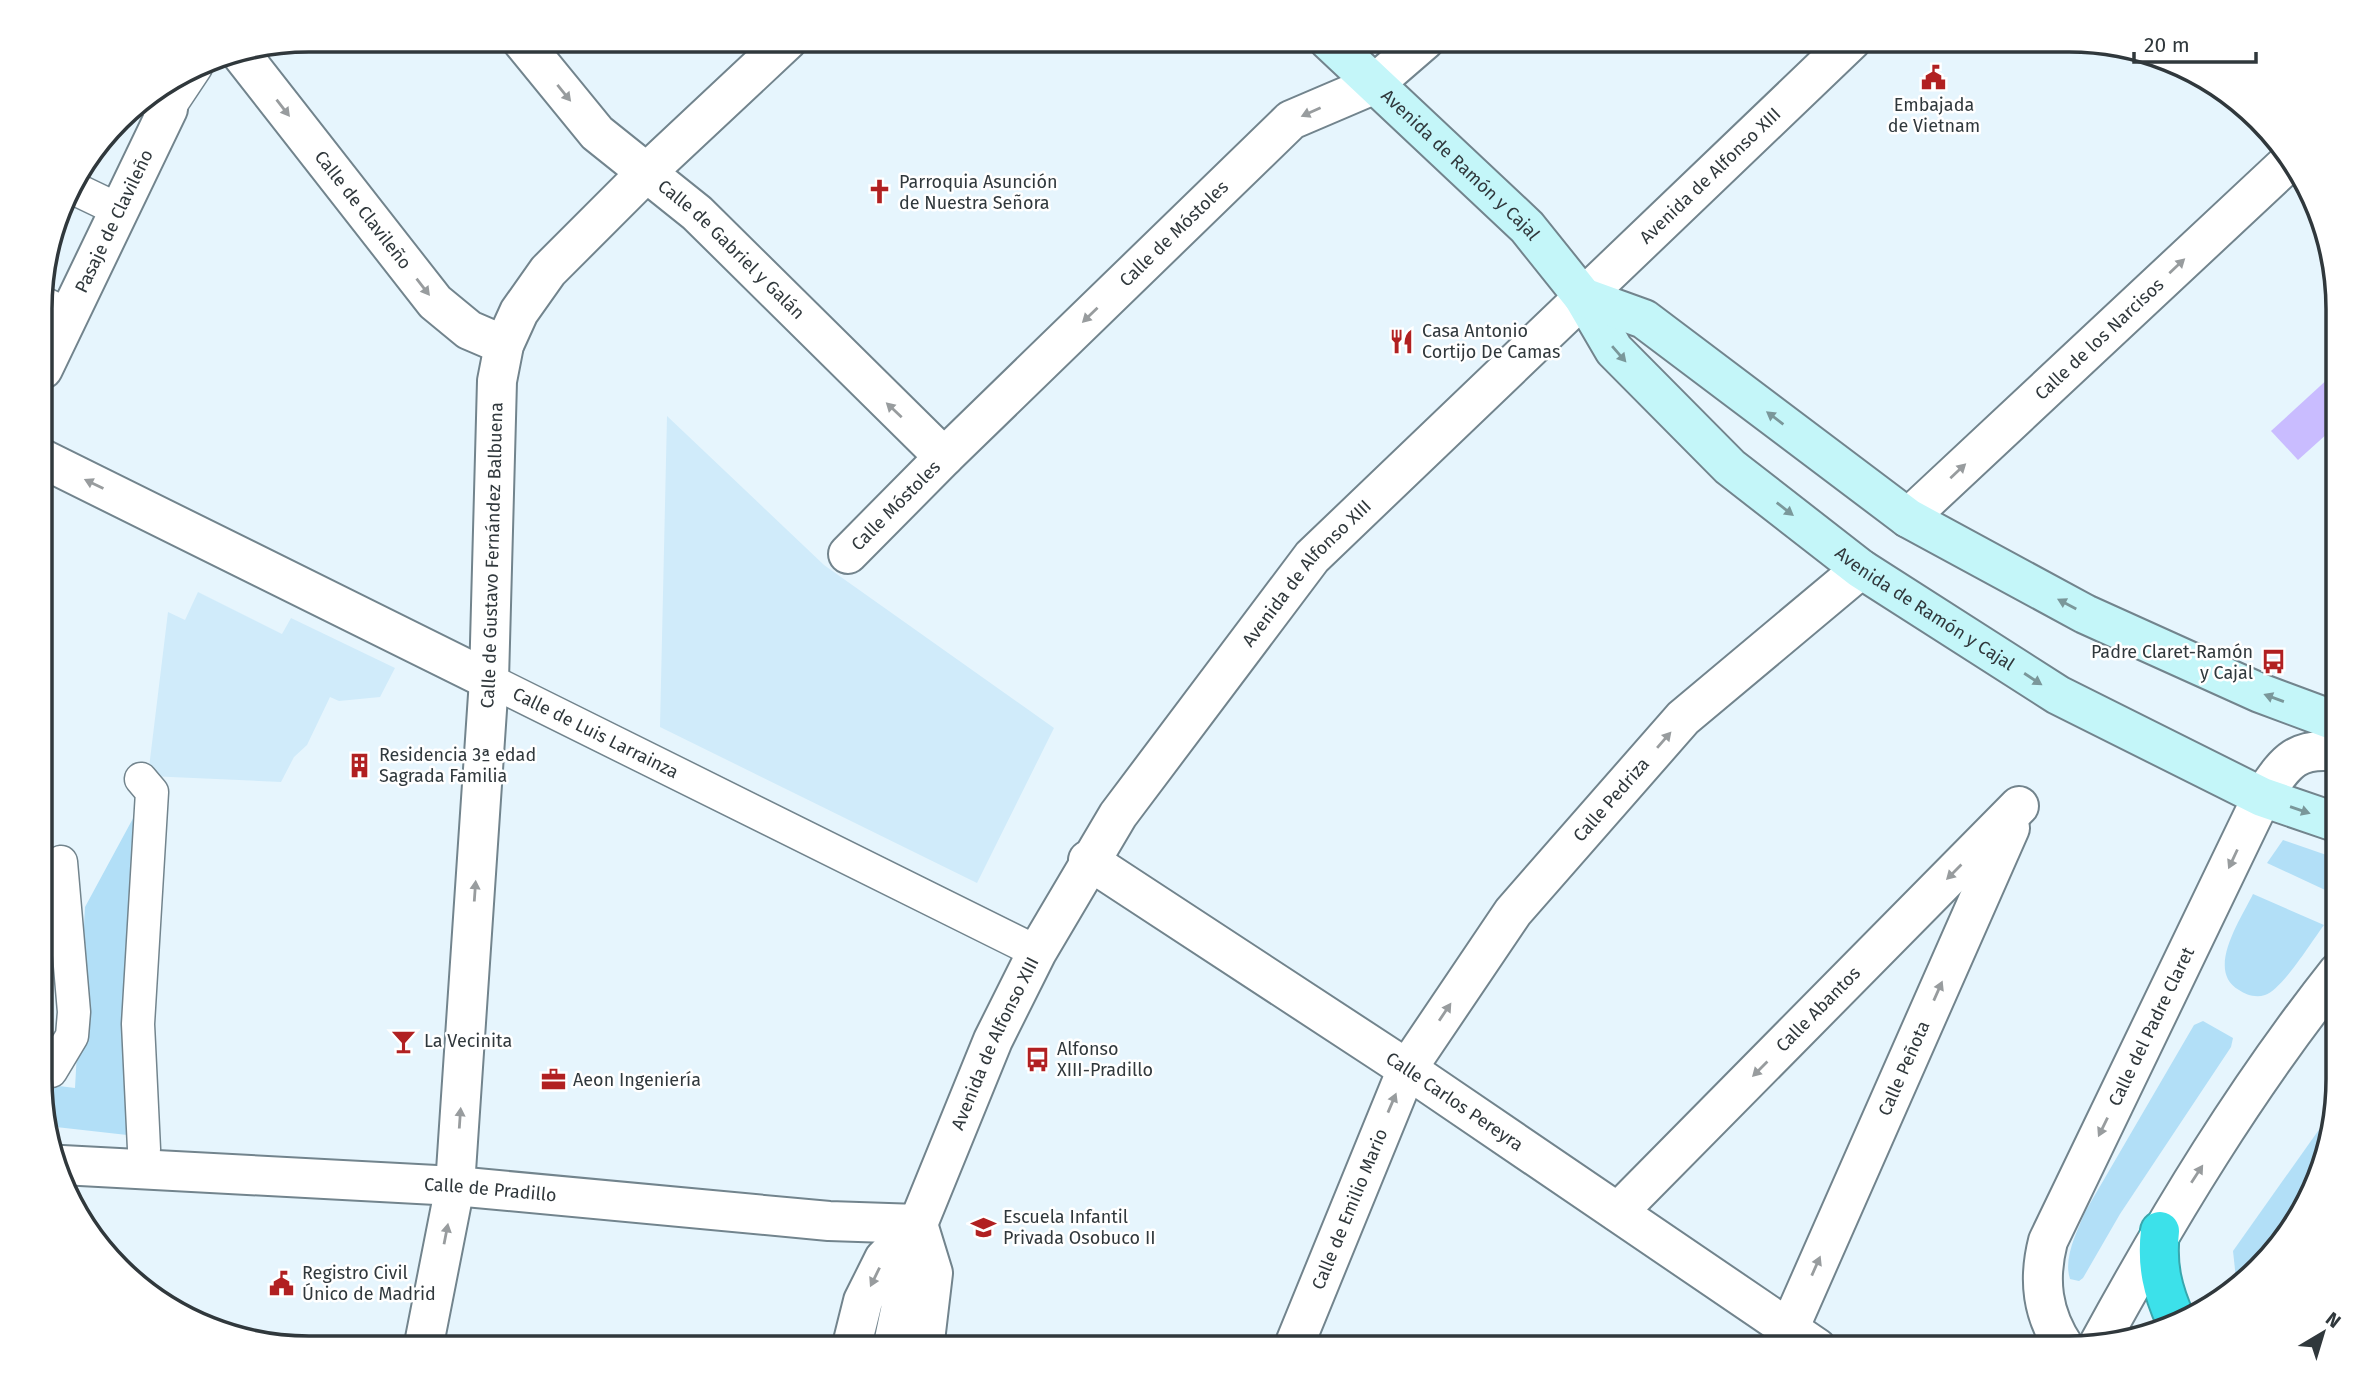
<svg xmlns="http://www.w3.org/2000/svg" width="2379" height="1389" font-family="'Fira Sans',sans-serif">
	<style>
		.built { fill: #d0ebfa }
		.green { fill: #b2dff7 }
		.water { fill: #c9bcff }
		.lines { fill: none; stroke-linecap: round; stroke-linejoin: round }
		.pedestrian-casing { stroke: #72848d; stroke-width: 35 }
		.minor-casing { stroke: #72848d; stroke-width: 42 }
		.tertiary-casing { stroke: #72848d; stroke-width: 42 }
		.secondary-casing { stroke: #72848d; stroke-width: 42 }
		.motorway-casing { stroke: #38a6ad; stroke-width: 42 }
		.pedestrian { stroke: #fff; stroke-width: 32 }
		.minor { stroke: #fff; stroke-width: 38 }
		.tertiary { stroke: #fff; stroke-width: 38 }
		.secondary { stroke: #c4f6f9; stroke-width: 38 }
		.motorway { stroke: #3ce1ea; stroke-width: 38 }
		.oneway { fill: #989c9e }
		.oneway2 { fill: #7a979a }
		.labels { text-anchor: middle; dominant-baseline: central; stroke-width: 5; stroke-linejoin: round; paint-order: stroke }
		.poi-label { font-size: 18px; fill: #30383c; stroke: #fff; text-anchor: start }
		.street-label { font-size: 18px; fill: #30383c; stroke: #fff }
		.rim { fill: none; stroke: #30383c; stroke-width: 3.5 }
	</style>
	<rect width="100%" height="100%" fill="#e6f5fd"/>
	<g class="built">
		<path d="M667 416 824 565 1054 728 977 883 660 727Z"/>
		<path d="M198 592 282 634 291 618 395 668 380 697 339 701 330 697 307 745 294 757 281 782 148 776 168 612 185 620Z"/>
	</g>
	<g class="green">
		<path d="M137 811 145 1137 47 1126 43 1114V1084L75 1088 85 907Z"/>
		<path d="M2283 840 2338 859V896L2267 863Z"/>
		<path d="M2253 894 2324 925C2312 941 2282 990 2265 995 2256 998 2246 995 2239 990 2205 971 2241 919 2253 894Z"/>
		<path d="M2203 1021 2233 1038 2231 1047 2120 1214 2083 1278 2079 1281 2070 1279C2063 1258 2077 1232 2085 1212L2194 1025Z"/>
		<path d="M2335 1107 2302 1215 2260 1270 2237 1288 2233 1251Z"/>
	</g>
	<path class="water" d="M2331 376 2338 384V424L2298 460 2271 431Z"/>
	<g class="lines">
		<defs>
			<g id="pedestrian">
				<path d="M146 98 168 109 196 67"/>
				<path d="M71 187 119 210"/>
				<path d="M43 303 69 315"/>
				<path id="s1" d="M489 680 1037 952"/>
				<path d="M141 779 152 792 138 1024 144 1149"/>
				<path d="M43 1071H51L72 1036 74 1012 61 862"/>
			</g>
			<g id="minor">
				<path id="s2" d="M521 40 597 133 697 213 944 457"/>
				<path id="s3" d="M241 54 435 302 469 330 504 345"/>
				<path id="s4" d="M43 369 168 109"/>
				<path d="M43 459 489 680"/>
				<path id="s5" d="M1908 518 2292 159"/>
				<path id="s6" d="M848 554 944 457 1291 120 1373 85 1425 40"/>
				<path id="s7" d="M1088 860 1407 1069 1817 1348"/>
				<path id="s8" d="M1618 1212 2019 806"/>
				<path id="s9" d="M1789 1329 2010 828"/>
				<path d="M2098 1345C2169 1215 2246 1088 2338 972"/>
				<path id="s10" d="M1293 1348 1407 1069 1513 912 1683 718 1861 569"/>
				<path id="s11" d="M2065 1348C2042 1314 2038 1280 2048 1241L2262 797C2285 764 2294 746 2338 752"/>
				<path id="s12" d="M423 1349 455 1186 489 680 497 381 504 345 519 312 548 271 646 173 788 40"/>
				<path d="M851 1349 863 1301 884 1259 918 1224 933 1273 924 1349"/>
			</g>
			<g id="tertiary">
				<path id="s13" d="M62 1165 455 1186 829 1221 918 1224"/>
				<path id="s14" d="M892 1349 918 1224 993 1040 1037 952 1118 815 1312 557 1852 40"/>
			</g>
			<g id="secondary">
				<path id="s15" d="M1328 40 1527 227 1583 297 1614 350 1730 467 1861 569 2058 695 2262 797 2338 823"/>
				<path d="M1583 297 1644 319 1908 518 2085 614 2260 693 2338 722"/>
			</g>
			<path id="motorway" d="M2160 1231C2156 1265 2162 1290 2176 1321"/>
		</defs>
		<use href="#pedestrian" class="pedestrian-casing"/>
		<use href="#minor" class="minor-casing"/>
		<use href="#tertiary" class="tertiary-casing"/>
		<use href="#secondary" class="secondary-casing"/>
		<use href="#motorway" class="motorway-casing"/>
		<use href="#pedestrian" class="pedestrian"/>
		<use href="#minor" class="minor"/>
		<use href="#tertiary" class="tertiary"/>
		<use href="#secondary" class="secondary"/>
		<use href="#motorway" class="motorway"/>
	</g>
	<defs><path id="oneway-solid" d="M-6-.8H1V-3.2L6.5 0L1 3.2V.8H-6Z" transform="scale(1.75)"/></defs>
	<g class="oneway">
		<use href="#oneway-solid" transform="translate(564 93) rotate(51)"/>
		<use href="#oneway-solid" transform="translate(283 108) rotate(52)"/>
		<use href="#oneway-solid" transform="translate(1311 112) rotate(156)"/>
		<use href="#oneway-solid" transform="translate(2177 266) rotate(-43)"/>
		<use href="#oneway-solid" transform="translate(423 287) rotate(52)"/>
		<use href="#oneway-solid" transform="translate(1090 315) rotate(136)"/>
		<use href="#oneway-solid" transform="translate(894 410) rotate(-137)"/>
		<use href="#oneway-solid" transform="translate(1958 471) rotate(-43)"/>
		<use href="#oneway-solid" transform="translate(94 484) rotate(-154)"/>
		<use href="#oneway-solid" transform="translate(1664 740) rotate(-49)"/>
		<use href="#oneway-solid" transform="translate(2233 859) rotate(115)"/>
		<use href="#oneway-solid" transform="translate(1954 872) rotate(135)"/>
		<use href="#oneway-solid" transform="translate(475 891) rotate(-86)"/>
		<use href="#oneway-solid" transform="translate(1938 991) rotate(-66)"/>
		<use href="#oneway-solid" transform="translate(1445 1012) rotate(-56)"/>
		<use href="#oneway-solid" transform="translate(1760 1069) rotate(135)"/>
		<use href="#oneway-solid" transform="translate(1392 1103) rotate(-67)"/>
		<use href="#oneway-solid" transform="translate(460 1118) rotate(-86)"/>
		<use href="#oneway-solid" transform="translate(2103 1127) rotate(116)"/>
		<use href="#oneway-solid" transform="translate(2197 1174) rotate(-57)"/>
		<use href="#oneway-solid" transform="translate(446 1234) rotate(-79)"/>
		<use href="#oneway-solid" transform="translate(1816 1266) rotate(-66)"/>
		<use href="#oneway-solid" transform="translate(875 1277) rotate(116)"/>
	</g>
	<g class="oneway2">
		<use href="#oneway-solid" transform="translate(1619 354) rotate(49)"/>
		<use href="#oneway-solid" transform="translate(1775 418) rotate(-143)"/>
		<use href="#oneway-solid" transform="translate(1785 509) rotate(38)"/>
		<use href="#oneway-solid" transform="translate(2067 604) rotate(-152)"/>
		<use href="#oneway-solid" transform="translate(2033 679) rotate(33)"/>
		<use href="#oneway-solid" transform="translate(2274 698) rotate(-160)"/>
		<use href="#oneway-solid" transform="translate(2300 810) rotate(19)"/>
	</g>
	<defs>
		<symbol id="civic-bare" viewBox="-9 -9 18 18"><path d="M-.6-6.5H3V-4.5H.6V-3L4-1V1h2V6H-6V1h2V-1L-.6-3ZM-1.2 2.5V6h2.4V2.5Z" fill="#b12021" stroke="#fff" stroke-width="2.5" paint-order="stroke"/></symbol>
		<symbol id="church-bare" viewBox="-9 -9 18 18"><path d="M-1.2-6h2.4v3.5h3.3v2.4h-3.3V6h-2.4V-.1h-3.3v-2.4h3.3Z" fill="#b12021" stroke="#fff" stroke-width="2.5" paint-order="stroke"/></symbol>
		<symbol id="restaurant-bare" viewBox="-9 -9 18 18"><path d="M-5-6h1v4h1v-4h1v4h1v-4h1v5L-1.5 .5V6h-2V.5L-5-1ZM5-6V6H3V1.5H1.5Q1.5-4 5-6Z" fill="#b12021" stroke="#fff" stroke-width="2.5" paint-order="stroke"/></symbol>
		<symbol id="bus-bare" viewBox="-9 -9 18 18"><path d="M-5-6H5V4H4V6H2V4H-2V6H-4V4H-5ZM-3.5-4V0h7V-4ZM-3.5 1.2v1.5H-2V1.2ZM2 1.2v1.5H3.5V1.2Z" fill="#b12021" stroke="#fff" stroke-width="2.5" paint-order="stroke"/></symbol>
		<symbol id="building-bare" viewBox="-9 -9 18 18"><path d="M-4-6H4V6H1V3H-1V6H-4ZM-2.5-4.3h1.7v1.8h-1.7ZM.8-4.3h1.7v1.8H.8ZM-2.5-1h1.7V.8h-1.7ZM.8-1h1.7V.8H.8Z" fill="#b12021" stroke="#fff" stroke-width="2.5" paint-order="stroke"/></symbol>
		<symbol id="bar-bare" viewBox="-9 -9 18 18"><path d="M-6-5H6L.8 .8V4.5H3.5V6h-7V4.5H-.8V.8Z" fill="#b12021" stroke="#fff" stroke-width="2.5" paint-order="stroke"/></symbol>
		<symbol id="office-bare" viewBox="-9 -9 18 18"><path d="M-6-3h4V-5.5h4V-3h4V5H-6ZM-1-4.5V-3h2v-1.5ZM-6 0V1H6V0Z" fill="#b12021" stroke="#fff" stroke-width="2.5" paint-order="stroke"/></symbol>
		<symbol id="school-bare" viewBox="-9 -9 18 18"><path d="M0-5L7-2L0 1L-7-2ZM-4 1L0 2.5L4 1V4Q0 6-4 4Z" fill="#b12021" stroke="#fff" stroke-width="2.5" paint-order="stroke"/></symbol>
	</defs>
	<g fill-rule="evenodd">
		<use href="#civic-bare" x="1916" y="60" width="35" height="35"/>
		<use href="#church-bare" x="862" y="174" width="35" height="35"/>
		<use href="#restaurant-bare" x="1384" y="324" width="35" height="35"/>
		<use href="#bus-bare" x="2256" y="644" width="35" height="35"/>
		<use href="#building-bare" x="342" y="748" width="35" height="35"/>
		<use href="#bar-bare" x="386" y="1024" width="35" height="35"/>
		<use href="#bus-bare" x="1020" y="1042" width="35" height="35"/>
		<use href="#office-bare" x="536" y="1062" width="35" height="35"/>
		<use href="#school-bare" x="966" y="1210" width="35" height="35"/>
		<use href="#civic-bare" x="264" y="1266" width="35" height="35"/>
	</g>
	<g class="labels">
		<g class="poi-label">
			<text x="1934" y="105" text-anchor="middle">Embajada<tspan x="1934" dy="21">de Vietnam</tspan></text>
			<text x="899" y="182">Parroquia Asunción<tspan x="899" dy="21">de Nuestra Señora</tspan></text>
			<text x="1422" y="331">Casa Antonio<tspan x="1422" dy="21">Cortijo De Camas</tspan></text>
			<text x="2253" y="652" text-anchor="end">Padre Claret-Ramón<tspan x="2253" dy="21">y Cajal</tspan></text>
			<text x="379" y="755">Residencia 3ª edad<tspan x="379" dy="21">Sagrada Familia</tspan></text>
			<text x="424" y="1041">La Vecinita</text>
			<text x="1057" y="1049">Alfonso<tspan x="1057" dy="21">XIII-Pradillo</tspan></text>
			<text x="573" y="1080">Aeon Ingeniería</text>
			<text x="1003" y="1217">Escuela Infantil<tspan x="1003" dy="21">Privada Osobuco II</tspan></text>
			<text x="302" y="1273">Registro Civil<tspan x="302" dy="21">Único de Madrid</tspan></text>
		</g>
		<g class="street-label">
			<text stroke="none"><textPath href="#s15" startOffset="182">Avenida de Ramón y Cajal</textPath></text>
			<text stroke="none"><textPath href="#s14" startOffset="1458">Avenida de Alfonso XIII</textPath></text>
			<text stroke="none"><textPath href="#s3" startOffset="198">Calle de Clavileño</textPath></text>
			<text stroke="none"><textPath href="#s4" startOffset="164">Pasaje de Clavileño</textPath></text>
			<text stroke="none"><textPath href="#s6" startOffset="457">Calle de Móstoles</textPath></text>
			<text stroke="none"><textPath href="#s2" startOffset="298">Calle de Gabriel y Galán</textPath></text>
			<text stroke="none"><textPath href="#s5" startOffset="262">Calle de los Narcisos</textPath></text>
			<text stroke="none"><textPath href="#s6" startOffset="68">Calle Móstoles</textPath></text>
			<text stroke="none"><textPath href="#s12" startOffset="798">Calle de Gustavo Fernández Balbuena</textPath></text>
			<text stroke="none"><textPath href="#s14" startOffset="891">Avenida de Alfonso XIII</textPath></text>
			<text stroke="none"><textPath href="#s15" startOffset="830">Avenida de Ramón y Cajal</textPath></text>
			<text stroke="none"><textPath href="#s1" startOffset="119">Calle de Luis Larrainza</textPath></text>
			<text stroke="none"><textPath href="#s10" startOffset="640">Calle Pedriza</textPath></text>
			<text stroke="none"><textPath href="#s8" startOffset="285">Calle Abantos</textPath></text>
			<text stroke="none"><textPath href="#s11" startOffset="350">Calle del Padre Claret</textPath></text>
			<text stroke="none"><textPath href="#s14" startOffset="324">Avenida de Alfonso XIII</textPath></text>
			<text stroke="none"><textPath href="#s9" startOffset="285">Calle Peñota</textPath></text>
			<text stroke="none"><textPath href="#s7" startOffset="439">Calle Carlos Pereyra</textPath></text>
			<text stroke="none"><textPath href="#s13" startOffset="429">Calle de Pradillo</textPath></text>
			<text stroke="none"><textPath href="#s10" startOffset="150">Calle de Emilio Mario</textPath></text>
		</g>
	</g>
	<path d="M0 0H2379V1389H0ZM309 52H2069A257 257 0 0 1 2326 309V1079A257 257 0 0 1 2069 1336H309A257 257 0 0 1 52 1079V309A257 257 0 0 1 309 52Z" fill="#fff" fill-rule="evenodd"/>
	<path class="rim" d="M309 52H2069A257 257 0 0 1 2326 309V1079A257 257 0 0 1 2069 1336H309A257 257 0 0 1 52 1079V309A257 257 0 0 1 309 52Z"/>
	<g transform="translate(2323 1333) rotate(38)" stroke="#ffffff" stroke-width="5" paint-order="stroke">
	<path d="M0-5L12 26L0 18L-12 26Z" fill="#30383c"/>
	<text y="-10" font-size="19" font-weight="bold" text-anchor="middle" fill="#30383c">N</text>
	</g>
	<path d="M2134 52v10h122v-10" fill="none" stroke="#30383c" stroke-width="3.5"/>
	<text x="2144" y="52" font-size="21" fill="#30383c" stroke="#ffffff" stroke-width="5" paint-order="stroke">20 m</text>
</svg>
